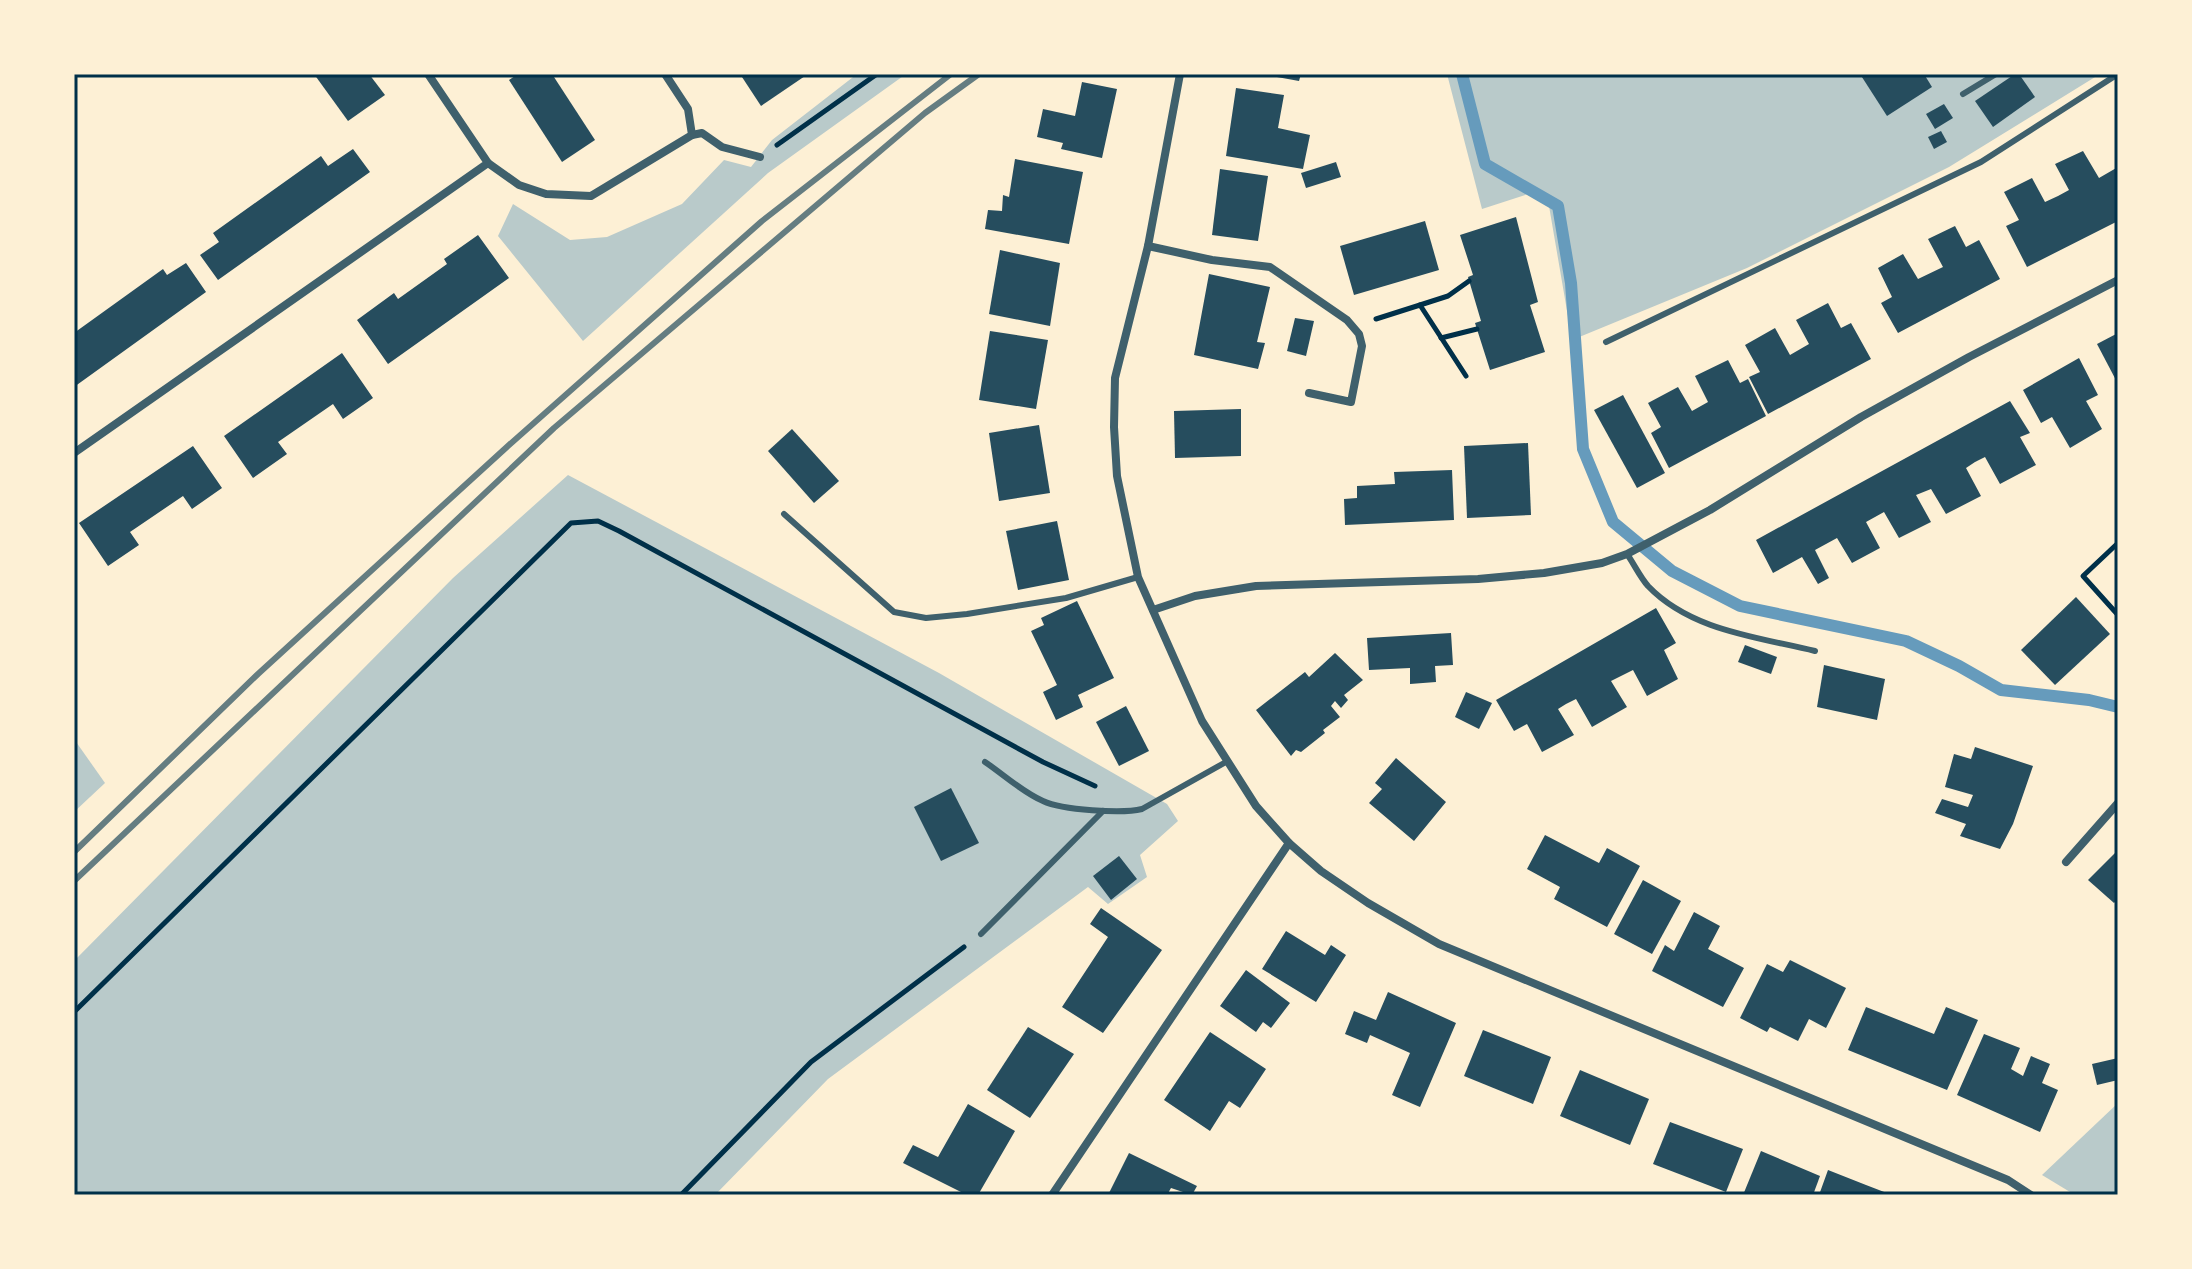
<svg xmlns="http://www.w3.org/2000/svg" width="2192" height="1269" font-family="'Archivo Narrow',sans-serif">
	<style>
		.green { fill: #b9caca }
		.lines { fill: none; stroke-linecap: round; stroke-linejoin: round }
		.stream { stroke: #669bbc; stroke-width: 12 }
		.building { fill: #264d5e }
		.path { stroke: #003049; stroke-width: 5 }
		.service { stroke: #3f606c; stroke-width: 6 }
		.minor { stroke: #3f606c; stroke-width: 8 }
		.rail { stroke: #657d81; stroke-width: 6 }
		.neatline { fill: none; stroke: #003049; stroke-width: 3 }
	</style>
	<rect width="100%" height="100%" fill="#fdf0d5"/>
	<g class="green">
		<path d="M857 74H906L768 173 583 341 498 236 513 204 570 240 607 237 682 204 724 160 751 167 772 140Z"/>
		<path d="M1447 74H2100L1949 167 1747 268 1572 340 1549 206 1528 194 1482 209Z"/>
		<path d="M568 475 939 673 1167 804 1178 821 1140 855 1147 877 1108 904 1088 887 828 1079 715 1195H74V961L453 578Z"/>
		<path d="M74 739 105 783 74 812Z"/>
		<path d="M2118 1103V1195H2075L2042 1175Z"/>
	</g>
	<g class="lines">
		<path class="stream" d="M1462 74 1485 164 1558 206 1571 283 1583 449 1613 522 1672 571 1740 606 1906 641 1959 666 2001 690 2089 700 2118 707"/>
	</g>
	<g class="building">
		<path d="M314 74H369L385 95 348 121Z"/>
		<path d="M518 74H552L595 140 562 162 509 80Z"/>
		<path d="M740 74H808L761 106Z"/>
		<path d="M1260 74H1301L1299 81Z"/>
		<path d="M1860 74H1924L1932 87 1887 116Z"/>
		<path d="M2015 74H2019L2035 97 1993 127 1975 101Z"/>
		<path d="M1082 82 1117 89 1102 158 1061 149 1063 143 1037 137 1043 109 1075 116Z"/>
		<path d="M1236 88 1284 95 1278 128 1310 135 1303 169 1226 156Z"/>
		<path d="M1944 104 1953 118 1935 129 1926 114Z"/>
		<path d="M1941 131 1947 142 1934 149 1928 137Z"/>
		<path d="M353 149 370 172 218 280 200 255 219 242 213 233 321 156 328 166Z"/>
		<path d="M2083 151 2099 178 2118 167V221L2027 267 2006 226 2019 220 2004 192 2032 178 2045 202 2058 196 2069 190 2055 164Z"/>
		<path d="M1015 159 1083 172 1069 244 985 229 988 210 1002 211 1003 195 1009 197Z"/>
		<path d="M1336 162 1341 177 1306 188 1301 173Z"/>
		<path d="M1220 169 1268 176 1258 241 1212 235Z"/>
		<path d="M1516 217 1538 302 1530 305 1545 352 1490 370 1475 323 1481 321 1468 277 1473 275 1460 235Z"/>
		<path d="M1425 221 1439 270 1354 295 1340 246Z"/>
		<path d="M1955 226 1966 247 1979 240 2000 279 1898 333 1881 303 1892 297 1878 268 1903 254 1918 279 1943 267 1928 239Z"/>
		<path d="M478 235 509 278 388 364 357 320 394 293 398 299 447 264 444 259Z"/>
		<path d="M1000 250 1060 263 1050 326 989 314Z"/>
		<path d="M186 263 206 292 74 387V333L163 269 167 275Z"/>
		<path d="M1209 274 1270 287 1257 342 1265 343 1258 369 1194 355Z"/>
		<path d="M1828 303 1841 328 1851 323 1871 359 1768 414 1749 377 1760 372 1745 345 1775 328 1790 355 1809 344 1796 320Z"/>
		<path d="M1295 318 1314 321 1306 356 1287 351Z"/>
		<path d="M990 331 1048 340 1036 409 979 400Z"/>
		<path d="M2118 333V384L2097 344Z"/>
		<path d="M342 353 373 398 343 419 333 404 278 442 287 454 253 478 224 436Z"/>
		<path d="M2079 358 2098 395 2086 401 2102 429 2070 448 2052 417 2041 423 2023 390Z"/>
		<path d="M1728 360 1740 383 1748 379 1766 416 1669 468 1651 433 1661 427 1648 403 1678 387 1692 411 1708 402 1695 376Z"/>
		<path d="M1623 395 1665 473 1637 488 1594 410Z"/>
		<path d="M2010 401 2030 433 2020 437 2036 465 2000 484 1985 457 1975 462 1966 468 1981 496 1946 514 1931 489 1916 495 1931 522 1899 538 1884 512 1866 522 1880 548 1852 563 1837 538 1815 550 1829 578 1818 584 1802 557 1773 573 1756 540Z"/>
		<path d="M1241 409V456L1175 458 1174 411Z"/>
		<path d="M1039 425 1050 493 999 501 989 433Z"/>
		<path d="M792 429 839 481 814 503 768 451Z"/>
		<path d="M1528 443 1531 515 1467 518 1464 446Z"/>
		<path d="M193 446 222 488 192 509 183 496 130 532 139 545 108 566 79 523Z"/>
		<path d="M1452 470 1454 520 1345 525 1344 499 1357 498V486L1395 484 1394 472Z"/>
		<path d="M1057 521 1069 580 1018 590 1006 531Z"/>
		<path d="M2076 597 2110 634 2055 685 2021 650Z"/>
		<path d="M1077 601 1114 678 1078 695 1083 707 1056 720 1043 692 1057 685 1031 631 1044 625 1041 618Z"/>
		<path d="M1656 608 1676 643 1664 650 1678 679 1647 696 1633 670 1611 681 1627 707 1592 727 1576 699 1566 704 1558 709 1574 735 1542 752 1527 724 1514 731 1496 700Z"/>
		<path d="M1451 633 1453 665 1435 666 1436 682 1410 684V668L1369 670 1367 638Z"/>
		<path d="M1745 645 1777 657 1771 674 1738 662Z"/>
		<path d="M1335 653 1363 680 1344 695 1348 700 1341 708 1335 701 1331 706 1340 717 1323 730 1325 733 1301 752 1296 750 1291 756 1256 710 1305 672 1309 677Z"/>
		<path d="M1824 665 1885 679 1877 720 1817 707Z"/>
		<path d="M1466 692 1492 703 1479 729 1455 717Z"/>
		<path d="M1126 706 1149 751 1119 766 1096 722Z"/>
		<path d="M1975 747 2033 766 2013 824 2000 849 1960 836 1966 824 1935 813 1942 799 1968 807 1973 795 1945 787 1954 754 1971 759Z"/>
		<path d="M1396 758 1446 802 1414 841 1369 803 1382 789 1375 783Z"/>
		<path d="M951 788 979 843 941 861 914 807Z"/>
		<path d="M1545 835 1599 863 1607 848 1640 866 1607 927 1554 899 1560 887 1527 869Z"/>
		<path d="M2118 850V899L2114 903 2088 880Z"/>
		<path d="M1119 856 1137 879 1111 900 1093 876Z"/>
		<path d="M1643 880 1681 901 1652 954 1614 934Z"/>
		<path d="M1101 908 1162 950 1103 1033 1062 1007 1108 937 1090 924Z"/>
		<path d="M1694 912 1720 926 1708 949 1744 968 1723 1007 1652 971 1665 945 1674 951Z"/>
		<path d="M1286 931 1325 955 1331 945 1346 955 1316 1002 1262 969Z"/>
		<path d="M1790 960 1846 988 1826 1028 1809 1019 1798 1041 1770 1027 1767 1032 1740 1018 1767 964 1783 972Z"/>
		<path d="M1246 970 1290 1003 1271 1028 1263 1022 1256 1032 1220 1006Z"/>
		<path d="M1388 992 1456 1023 1420 1107 1392 1095 1410 1053 1370 1035 1367 1043 1345 1034 1354 1011 1376 1020Z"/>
		<path d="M1866 1007 1934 1034 1946 1007 1978 1020 1947 1090 1848 1050Z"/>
		<path d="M1028 1027 1074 1054 1030 1118 987 1090Z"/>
		<path d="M1483 1030 1551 1057 1533 1104 1464 1076Z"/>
		<path d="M1210 1032 1266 1069 1240 1108 1229 1101 1210 1131 1164 1100Z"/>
		<path d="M1984 1034 2020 1048 2011 1069 2023 1076 2031 1056 2050 1064 2042 1083 2058 1090 2040 1132 1957 1095Z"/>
		<path d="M2118 1058V1080L2097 1085 2092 1064Z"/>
		<path d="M1580 1070 1649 1099 1630 1145 1560 1116Z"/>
		<path d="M968 1104 1015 1131 978 1195H967L903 1163 913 1145 938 1157Z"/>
		<path d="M1670 1122 1743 1149 1726 1192 1653 1164Z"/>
		<path d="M1761 1151 1820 1176 1813 1195H1743Z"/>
		<path d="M1129 1153 1197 1186 1192 1195 1171 1188 1167 1195H1108Z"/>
		<path d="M1828 1170 1866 1185 1892 1195H1819Z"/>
	</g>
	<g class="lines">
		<g class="path">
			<path d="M777 145 877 74"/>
			<path d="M1420 305 1448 296 1469 281"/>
			<path d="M1376 319 1420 305 1466 376"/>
			<path d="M1441 338 1477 329"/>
			<path d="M2118 543 2083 576 2118 615"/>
			<path d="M74 1012 571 523 598 521 619 531 1043 762 1095 786"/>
			<path d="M681 1195 811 1062 964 947"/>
		</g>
		<g class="service">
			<path d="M1963 94 1996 74"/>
			<path d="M1606 342 1981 162 2118 74"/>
			<path d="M784 514 894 612 926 618 967 614 1066 598 1138 577"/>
			<path d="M1627 554C1634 564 1640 577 1648 586 1691 631 1758 637 1815 651"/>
			<path d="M985 762C1003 774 1022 792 1043 801 1062 810 1122 814 1142 809L1226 762"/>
			<path d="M981 934 1103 811"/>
		</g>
		<g class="minor">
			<path d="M1180 74 1148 246 1115 378 1114 427 1117 476 1138 577 1202 721 1256 806 1289 843 1321 871 1368 903 1439 944 2008 1180 2031 1195"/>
			<path d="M692 135 702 133 722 147 760 157"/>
			<path d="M488 163 519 185 546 194 591 196 692 135 688 109 665 74"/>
			<path d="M1148 246 1212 260 1270 267 1347 320 1359 334 1362 346 1351 402 1309 393"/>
			<path d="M74 453 488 163 428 74"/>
			<path d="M1153 610 1195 596 1256 586 1478 579 1544 573 1602 563 1627 554 1710 510 1861 417 1969 357 2118 280"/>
			<path d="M2066 862 2118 803"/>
			<path d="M1052 1195 1289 843"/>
		</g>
		<g class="rail">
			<path d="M74 852 258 674 509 445 762 221 951 74"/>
			<path d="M74 881 554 428 925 113 979 74"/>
		</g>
	</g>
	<rect width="2192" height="1269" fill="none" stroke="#fdf0d5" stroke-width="152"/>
	<rect x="76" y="76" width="2040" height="1117" class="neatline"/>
</svg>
